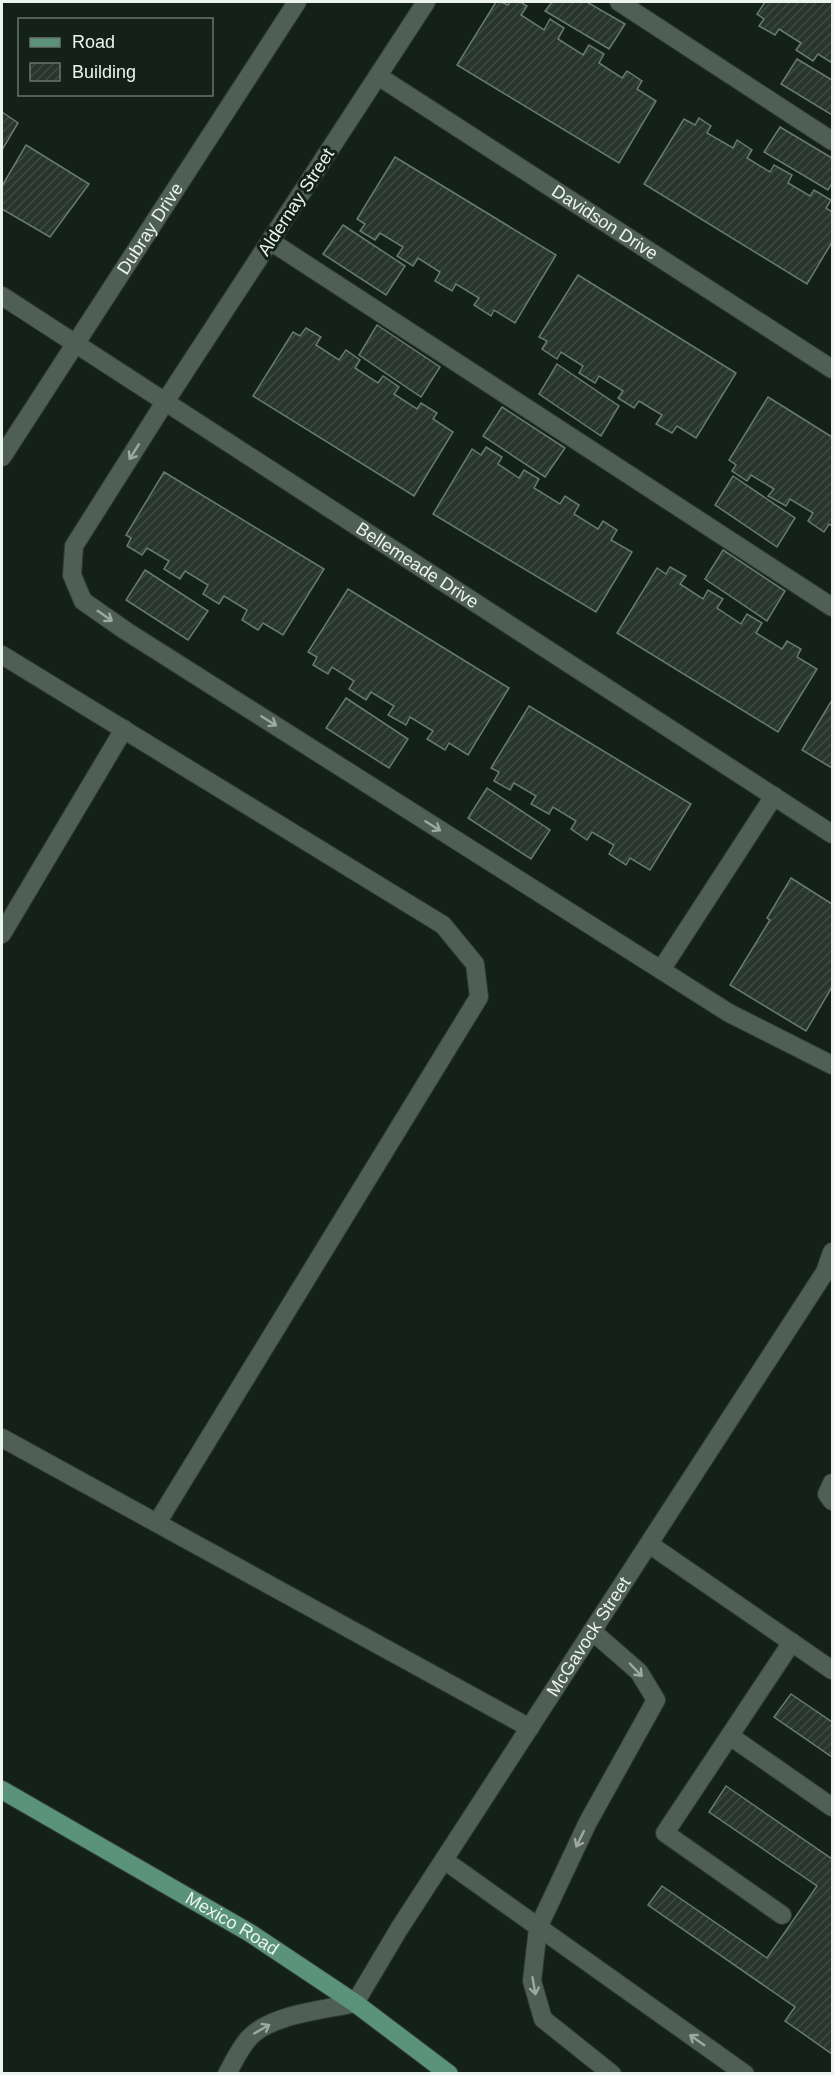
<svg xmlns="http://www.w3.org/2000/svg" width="834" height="2075" font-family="Arial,sans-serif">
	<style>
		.building { fill: url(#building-hatch); stroke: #6a7a72; stroke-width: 1.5 }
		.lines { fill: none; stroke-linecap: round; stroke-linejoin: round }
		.minor-casing { stroke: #303934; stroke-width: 20 }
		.major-casing { stroke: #303934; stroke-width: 20 }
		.minor { stroke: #4f5e56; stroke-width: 18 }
		.major { stroke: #5a9379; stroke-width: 18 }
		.oneway { stroke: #9da9a2 }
		.labels { text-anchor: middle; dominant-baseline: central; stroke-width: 6; stroke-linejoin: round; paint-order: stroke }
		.street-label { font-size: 18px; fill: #ebf4ef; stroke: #13211a }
	</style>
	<defs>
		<pattern id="building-hatch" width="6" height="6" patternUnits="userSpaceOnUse" patternTransform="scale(1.5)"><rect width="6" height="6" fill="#28362f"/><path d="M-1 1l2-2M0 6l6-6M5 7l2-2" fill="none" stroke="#3d4a43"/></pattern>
	</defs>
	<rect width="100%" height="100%" fill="#13211a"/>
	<g class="building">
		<path d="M496 2H501L508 5 510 2H520L527 6 521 15 544 30 550 19 564 28 558 39 583 55 589 45 604 54 599 63 622 78 627 71 642 81 637 89 656 101 619 163 457 65Z"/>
		<path d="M552 2H587L625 24 609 49 545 11Z"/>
		<path d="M765 2H832V63L818 54 813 61 796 50 801 43 779 29 775 35 759 26 764 19 757 14Z"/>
		<path d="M797 59 832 80V115L781 84Z"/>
		<path d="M2 112 18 123 2 150Z"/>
		<path d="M699 118 711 126 707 133 733 148 737 140 752 150 747 158 770 172 774 165 792 175 788 183 810 196 814 190 831 200 826 208 832 212V242L807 284 644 184 684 119 695 125Z"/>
		<path d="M780 127 832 158V183L828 190 764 152Z"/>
		<path d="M26 145 89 184 50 237 2 209V186Z"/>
		<path d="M395 157 556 255 515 323 494 310 491 316 474 305 479 298 456 284 452 291 435 281 440 272 418 258 413 266 397 256 403 247 380 233 375 240 360 231 365 224 357 219Z"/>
		<path d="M343 225 405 266 386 295 323 254Z"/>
		<path d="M578 275 736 373 696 438 677 426 672 433 656 424 662 415 639 401 634 408 618 398 623 391 599 376 595 383 579 373 583 366 561 352 557 359 542 349 547 341 539 337Z"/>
		<path d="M377 325 440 367 421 397 359 355Z"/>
		<path d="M306 328 321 337 316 345 339 360 346 350 360 360 355 368 378 383 383 376 399 387 394 394 417 409 421 403 437 413 433 419 453 432 414 496 253 396 293 332 300 336Z"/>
		<path d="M557 364 619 406 601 436 539 394Z"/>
		<path d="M768 397 832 437V526L829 524 824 532 808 521 813 513 790 499 786 506 768 496 774 489 751 475 747 481 732 471 736 465 729 460Z"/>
		<path d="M502 407 565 448 545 477 483 436Z"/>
		<path d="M486 447 502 457 498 464 519 478 524 470 539 479 534 488 560 504 565 496 579 505 574 514 598 529 603 521 617 530 611 540 632 552 596 612 433 514 472 449 481 455Z"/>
		<path d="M164 472 324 569 283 635 263 623 258 630 242 620 247 610 224 596 219 604 203 594 208 585 185 571 180 579 164 569 169 561 147 548 142 555 127 546 131 538 126 535Z"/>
		<path d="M733 476 795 518 777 547 715 505Z"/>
		<path d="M723 550 785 591 767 621 705 579Z"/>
		<path d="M670 567 686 576 680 584 703 599 708 590 723 599 717 608 741 624 747 614 762 623 756 633 782 649 787 641 801 649 797 657 817 669 778 732 617 633 657 568 666 574Z"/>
		<path d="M145 570 208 611 188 640 126 600Z"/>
		<path d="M348 589 509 688 468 755 449 743 445 750 427 739 433 731 410 717 406 725 388 715 394 706 371 692 366 700 349 689 354 681 332 667 328 674 313 665 317 657 308 652Z"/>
		<path d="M346 698 408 739 389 768 326 728Z"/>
		<path d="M832 700V768L802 750Z"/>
		<path d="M529 706 691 804 650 870 630 858 626 865 609 854 614 845 592 832 587 840 571 829 576 821 553 807 549 814 531 804 536 796 514 783 510 790 494 781 499 772 491 768Z"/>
		<path d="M487 788 550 830 531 859 468 818Z"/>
		<path d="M791 878 832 904V987L806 1031 730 985 770 920 767 918Z"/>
		<path d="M791 1694 832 1722V1757L774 1717Z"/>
		<path d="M726 1786 832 1859V2054L785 2021 795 2007 648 1905 662 1886 767 1958 817 1886 709 1812Z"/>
	</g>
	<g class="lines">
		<defs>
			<g id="minor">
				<path d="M426 2 165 402 74 546 72 575 83 601 126 631 729 1013 832 1065"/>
				<path d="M619 2 832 141"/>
				<path id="s1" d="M378 76 832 369"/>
				<path d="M270 241 832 607"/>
				<path id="s2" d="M2 296 832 834"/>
				<path id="s3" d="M2 457 297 2"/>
				<path d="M2 655 443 925 475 964 479 997 157 1523"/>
				<path d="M2 934 124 729"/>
				<path d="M661 970 774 796"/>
				<path d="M2 1438 530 1728"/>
				<path d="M832 1483 827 1494 832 1501"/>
				<path d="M649 1544 832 1670"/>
				<path d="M592 1631 639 1672 656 1700 588 1822 538 1928 532 1981 543 2019 612 2074"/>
				<path d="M730 1736 832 1807"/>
				<path d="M444 1860 745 2074"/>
				<path d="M782 1915 665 1833 792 1642"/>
				<path id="s4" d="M227 2074C234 2061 240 2048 249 2038 271 2014 325 2010 355 2003L399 1929 825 1272 832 1252"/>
			</g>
			<g id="major">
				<path id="s5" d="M2 1790 250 1933 355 2003 449 2074"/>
			</g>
		</defs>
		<use href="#minor" class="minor-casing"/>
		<use href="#major" class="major-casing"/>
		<use href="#minor" class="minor"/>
		<use href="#major" class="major"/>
	</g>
	<defs><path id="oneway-shaft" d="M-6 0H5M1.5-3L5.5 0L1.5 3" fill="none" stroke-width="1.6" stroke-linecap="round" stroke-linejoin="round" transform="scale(1.5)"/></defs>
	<g class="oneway">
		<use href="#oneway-shaft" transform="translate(134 452) rotate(122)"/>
		<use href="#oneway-shaft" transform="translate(105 616) rotate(35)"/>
		<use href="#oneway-shaft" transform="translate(269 721) rotate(32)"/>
		<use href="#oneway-shaft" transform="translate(433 826) rotate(32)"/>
		<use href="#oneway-shaft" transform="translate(636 1670) rotate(46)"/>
		<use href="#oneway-shaft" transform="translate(580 1839) rotate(116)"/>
		<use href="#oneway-shaft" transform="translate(534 1986) rotate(80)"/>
		<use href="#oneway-shaft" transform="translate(262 2029) rotate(-30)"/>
		<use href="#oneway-shaft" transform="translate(697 2040) rotate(-145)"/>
	</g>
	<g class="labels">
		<g class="street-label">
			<text transform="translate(296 202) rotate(-57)">Aldernay Street</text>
			<text stroke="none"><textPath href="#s1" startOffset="270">Davidson Drive</textPath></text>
			<text stroke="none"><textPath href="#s3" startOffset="272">Dubray Drive</textPath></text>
			<text stroke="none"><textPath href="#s2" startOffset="495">Bellemeade Drive</textPath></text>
			<text stroke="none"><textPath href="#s4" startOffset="590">McGavock Street</textPath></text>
			<text stroke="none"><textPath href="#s5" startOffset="266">Mexico Road</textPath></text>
		</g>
	</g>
	<rect width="834" height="2075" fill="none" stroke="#ebf4ef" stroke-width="6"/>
	<rect x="18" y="18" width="195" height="78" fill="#13211a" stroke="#69756f" stroke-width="1.5"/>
	<rect x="30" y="38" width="30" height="9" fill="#5a9379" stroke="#69756f" stroke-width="1.5"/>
	<text x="72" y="48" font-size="18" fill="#ebf4ef">Road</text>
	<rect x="30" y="63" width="30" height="18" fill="url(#building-hatch)" stroke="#69756f" stroke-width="1.5"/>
	<text x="72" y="78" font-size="18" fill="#ebf4ef">Building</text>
</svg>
